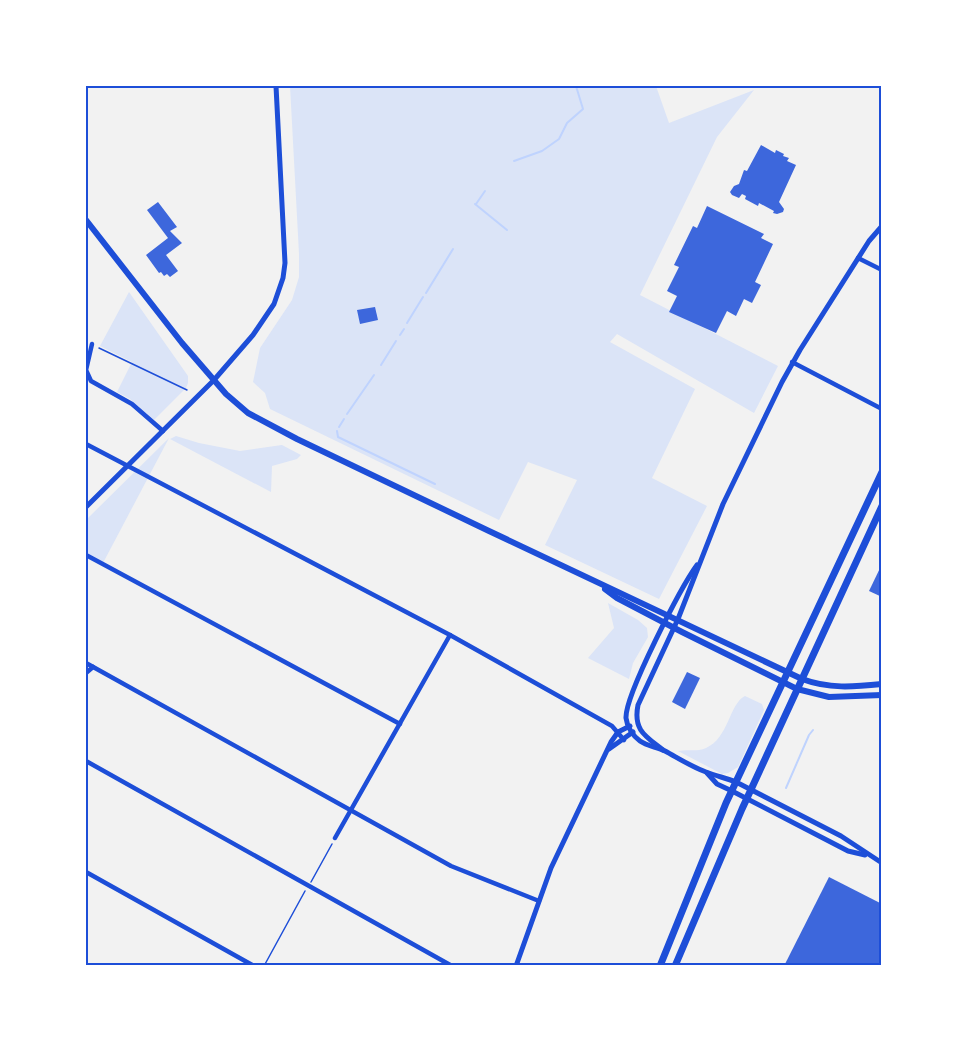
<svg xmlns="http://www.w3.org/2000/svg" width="967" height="1051" font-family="Barlow,sans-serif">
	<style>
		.green { fill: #dbe4f7 }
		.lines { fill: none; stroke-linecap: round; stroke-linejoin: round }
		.stream { stroke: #bfd3fe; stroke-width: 2 }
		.building { fill: #3d67dc }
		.path { stroke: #1d4ed8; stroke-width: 1.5 }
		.minor { stroke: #1d4ed8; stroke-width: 4.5 }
		.tertiary { stroke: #1d4ed8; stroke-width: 5 }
		.secondary { stroke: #1d4ed8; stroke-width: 6 }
		.primary { stroke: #1d4ed8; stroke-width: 7 }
		.neatline { fill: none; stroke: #1d4ed8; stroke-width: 2 }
	</style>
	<rect width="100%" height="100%" fill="#f2f2f2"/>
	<g class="green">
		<path d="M290 86H656L669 123 754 90 717 137 640 295 778 366 754 413 617 334 610 342 695 389 652 478 707 506 659 599 545 545 577 480 528 462 499 520 270 409 265 393 253 382 260 348 292 300 299 277V254Z"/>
		<path d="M129 292 188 376V383L186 388 154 420 130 399 117 392 132 362 100 346Z"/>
		<path d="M176 436 199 443 240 451 282 445 301 455 297 459 272 466 271 492 170 439Z"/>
		<path d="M169 438 103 563 86 554V520Z"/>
		<path d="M608 603 638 620 647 628 648 637 633 663 629 679 588 658 614 628Z"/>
		<path d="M745 696 762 704 764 710 738 767 728 773 722 774 678 751C688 749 697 752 706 748 729 738 729 704 745 696Z"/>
	</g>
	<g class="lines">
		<g class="stream">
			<path d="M514 161 542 151 559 139 567 123 583 109 576 86"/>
			<path d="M475 204 507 230"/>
			<path d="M476 204 485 191"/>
			<path d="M426 293 453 249"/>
			<path d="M407 323 423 297"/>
			<path d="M400 335 404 329"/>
			<path d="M381 365 396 341"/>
			<path d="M347 414 374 375"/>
			<path d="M339 427 344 419"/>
			<path d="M337 431 338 437 435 484"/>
			<path d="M786 788 809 735 813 730"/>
		</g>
	</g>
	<g class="building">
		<path d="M761 145 775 153 776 150 784 154 783 156 789 158 787 161 796 165 779 202 784 209 783 212 777 214 773 213 774 211 759 203 758 206 745 199 746 196 742 194 739 198 732 195 730 192 734 186 739 184 744 170 747 171Z"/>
		<path d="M158 202 177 227 170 231 182 243 166 255 178 271 170 277 167 274 164 276 161 272 159 273 146 255 168 238 147 210Z"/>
		<path d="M707 206 764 234 761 238 773 244 755 282 761 285 752 303 744 299 736 316 727 311 716 333 669 312 677 296 667 291 679 267 674 265 693 226 697 228Z"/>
		<path d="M375 307 378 320 360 324 357 310Z"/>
		<path d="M882 564V597L869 591Z"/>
		<path d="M687 672 700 678 685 709 672 702Z"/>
		<path d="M829 877 882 904V966H784Z"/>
	</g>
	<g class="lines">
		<g class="path">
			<path d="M99 348 187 390"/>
			<path d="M311 882 332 844"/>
			<path d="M264 966 305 891"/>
		</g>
		<g class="minor">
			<path d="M858 258 882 270"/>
			<path d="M92 344 86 370 91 381 132 404 163 431"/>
			<path d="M792 362 882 409"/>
			<path d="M86 444 450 635 612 726 624 740"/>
			<path d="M86 555 400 724"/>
			<path d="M86 663 451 866 539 901"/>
			<path d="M86 673 93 667"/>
			<path d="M86 761 452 966"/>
			<path d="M335 838 450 635"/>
			<path d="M86 872 254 966"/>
		</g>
		<g class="tertiary">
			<path d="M86 507 214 380 253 335 274 304 283 278 285 263 276 86"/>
			<path d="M697 565C681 587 625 695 626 718 627 727 633 736 640 741 647 746 657 747 665 751 678 758 692 767 706 772 716 776 726 778 736 782L841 836 882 863"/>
			<path d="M609 749 633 732"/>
			<path d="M663 750C645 736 633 730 638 705L678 619 723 504 782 382 800 350 869 241 882 226"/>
			<path d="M707 773 717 784 732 791 848 851 865 855"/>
			<path d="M516 966 551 868 611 742 618 732 630 726"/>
		</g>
		<g class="secondary">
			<path d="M86 220 182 343 226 394 248 413 297 439 489 531 802 679C829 689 853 687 882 684"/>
			<path d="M605 589 617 598 682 632 797 689 829 697 882 695"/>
		</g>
		<g class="primary">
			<path d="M660 966 726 803 882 472"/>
			<path d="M675 966 742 809 882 506"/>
		</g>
	</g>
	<rect width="967" height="1051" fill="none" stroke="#ffffff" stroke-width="174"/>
	<rect x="87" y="87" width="793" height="877" class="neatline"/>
</svg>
